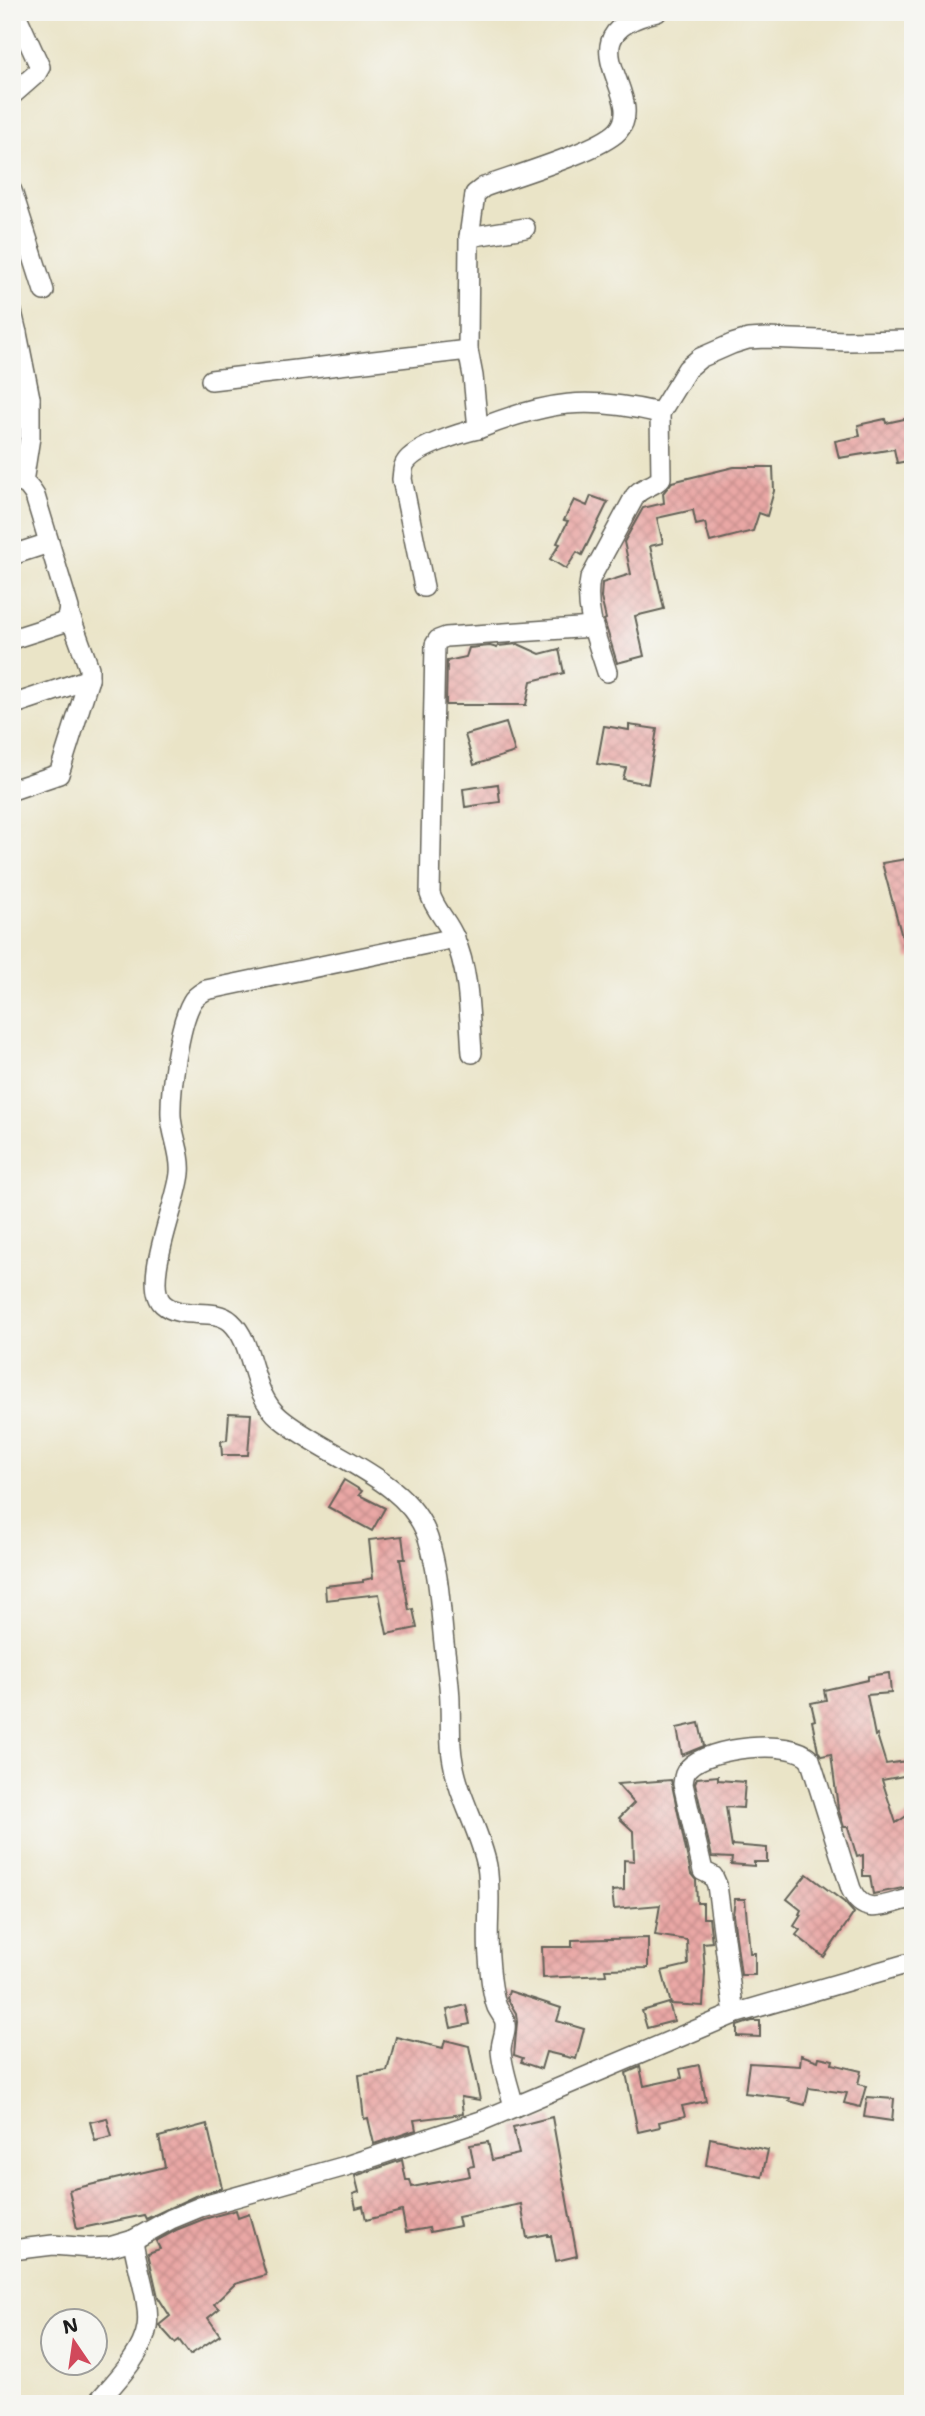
<svg xmlns="http://www.w3.org/2000/svg" width="925" height="2416" font-family="'Shantell Sans',sans-serif">
	<style>
		.building { fill: url(#building-cross-hatch) }
		.lines { fill: none; stroke-linecap: round; stroke-linejoin: round }
		.street-casing { stroke: #646258; stroke-width: 22 }
		.street { stroke: #fff; stroke-width: 19 }
	</style>
	<defs>
		<pattern id="building-cross-hatch" width="8" height="8" patternUnits="userSpaceOnUse" patternTransform="scale(1.75)"><rect width="8" height="8" fill="#e9a7a5"/><path d="M0 0l8 8M0 8l8-8" fill="none" stroke="#c78f8d"/></pattern>
	</defs>
	<rect width="100%" height="100%" fill="#f6f6f2"/>
	<filter id="ink" filterUnits="userSpaceOnUse"><feTurbulence type="fractalNoise" baseFrequency=".0143" numOctaves="2"/><feDisplacementMap in="SourceGraphic" scale="14" xChannelSelector="R" yChannelSelector="G"/><feConvolveMatrix kernelMatrix="1 2 1 2 8 2 1 2 1" color-interpolation-filters="sRGB"/></filter>
	<filter id="wash" filterUnits="userSpaceOnUse"><feTurbulence type="fractalNoise" baseFrequency=".00686" numOctaves="4" result="noise"/><feDisplacementMap in="SourceGraphic" scale="28" xChannelSelector="R" yChannelSelector="G"/><feGaussianBlur stdDeviation="1.57" result="paint"/><feColorMatrix in="noise" values="0 0 0 0 0 0 0 0 0 0 0 0 0 0 0 0 0 1.4 0 .05"/><feComposite in="paint" operator="in"/></filter>
	<g filter="url(#wash)">
		<rect width="100%" height="100%" fill="#eae4c7"/>
		<g id="blocks">
			<g class="building">
				<path d="M909 418 913 436V460L897 463 894 449 839 458 835 441 860 436 858 425 885 419 886 423Z"/>
				<path d="M734 467H773L774 491 767 516 759 513 753 531 710 542 705 523 696 525 693 510 657 518 663 543 650 546 664 609 635 616 644 656 617 663 604 620 606 619 601 598 602 583 631 574 624 542 643 508 664 503 663 493 672 482Z"/>
				<path d="M591 496 608 502 582 555 577 552 566 569 550 559 560 544 557 543 568 521 564 520 574 500 587 506Z"/>
				<path d="M518 644 540 654 559 649 564 673 531 681 526 705H446L447 661 466 657 469 648 490 646 497 648 498 646Z"/>
				<path d="M506 723 515 752 474 765 465 735Z"/>
				<path d="M629 725 657 729 648 784 623 779 626 768 597 764 604 726 629 730Z"/>
				<path d="M498 784 500 802 465 807 463 789Z"/>
				<path d="M913 858V958L908 959 882 863Z"/>
				<path d="M229 1413 251 1414 248 1455H222L221 1441 227 1440Z"/>
				<path d="M344 1480 362 1491 359 1495 385 1508 372 1531 328 1507Z"/>
				<path d="M402 1536 405 1559H400L409 1610 413 1609 417 1628 387 1634 379 1594 326 1600 325 1586 363 1582V1580L373 1578 369 1540Z"/>
				<path d="M889 1673 891 1693 867 1695 875 1736 877 1735 886 1764 907 1761 909 1775 882 1780 896 1823 908 1815 913 1823V1886L873 1894 870 1876H863V1855L857 1857 848 1827H844L838 1808 831 1754 822 1756 818 1751 812 1721 815 1720 811 1703 826 1700 824 1690 868 1680V1676Z"/>
				<path d="M699 1723 704 1746 682 1755 677 1728Z"/>
				<path d="M718 1776V1780L745 1782 743 1808 726 1807 732 1848V1845L767 1848V1862H754V1866L731 1864 732 1858 712 1857 695 1783 697 1778Z"/>
				<path d="M671 1780 691 1874 696 1880 697 1903H703V1918H709L712 1942 703 1943 705 1972 703 2006 671 2004 662 1971 688 1965 687 1940 655 1935 660 1905 614 1909 612 1891 624 1890V1860L634 1861 633 1831 619 1818 634 1803 617 1784Z"/>
				<path d="M807 1874 844 1902 854 1913 824 1957 796 1935 800 1930 794 1926 801 1915 799 1914 801 1910 787 1899Z"/>
				<path d="M735 1899H745L750 1953H755V1975H741L733 1915Z"/>
				<path d="M648 1938V1968L605 1969 606 1975 543 1978 542 1947H572V1940Z"/>
				<path d="M509 1991 561 2008 557 2021 584 2029 576 2059 546 2052 541 2069 521 2062 523 2058 514 2055 517 2022 516 2013 507 1998Z"/>
				<path d="M669 2003 674 2021 647 2028 642 2011Z"/>
				<path d="M466 2005 470 2024 451 2028 447 2010Z"/>
				<path d="M752 2021H760V2037L737 2036V2026Z"/>
				<path d="M396 2037 443 2048 445 2040 469 2046 480 2100 461 2097 463 2114 414 2120 416 2130 374 2144 368 2118 364 2119 359 2075 387 2071Z"/>
				<path d="M801 2055 818 2061 819 2057 833 2060 832 2064 861 2071 858 2084 866 2086 860 2107 844 2103 847 2093 809 2088 805 2105 789 2101 790 2098 745 2093 749 2063 800 2066Z"/>
				<path d="M699 2065 706 2101 682 2106 685 2116 659 2122 660 2127 638 2132 626 2073 640 2067 644 2086 682 2078 680 2069Z"/>
				<path d="M867 2097 894 2099 892 2121 864 2117Z"/>
				<path d="M552 2117 577 2256 556 2261 551 2236H548V2234L527 2238 521 2204 458 2217 460 2226 430 2232 429 2228 406 2232 402 2211 366 2220 363 2206 356 2208 353 2194 359 2192 355 2176 402 2160 406 2180H410L412 2187 470 2176 468 2167 474 2166 470 2145 488 2142 492 2160 519 2154 513 2127Z"/>
				<path d="M107 2118 112 2137 95 2141 90 2122Z"/>
				<path d="M207 2124 222 2188 195 2196 146 2219 144 2215 77 2229 69 2190 165 2167 159 2137Z"/>
				<path d="M710 2138 768 2150 762 2177 706 2165Z"/>
				<path d="M236 2210 238 2218 249 2214 266 2275 235 2284 214 2304 219 2309 208 2318 220 2335 190 2355 179 2340 175 2343 159 2325 170 2316 158 2297 148 2253 160 2249 156 2241 176 2230 204 2219Z"/>
			</g>
		</g>
	</g>
	<g filter="url(#ink)">
		<use href="#blocks" fill-opacity="0" stroke="#646258" stroke-width="2"/>
		<g class="lines">
			<defs>
				<g id="street">
					<path d="M657 12C558 35 650 96 618 131 599 151 514 176 484 187L475 194 469 237 468 350 473 376 478 429C548 401 587 396 660 413L687 369 700 358 732 344 748 339 766 338 846 341 913 340"/>
					<path d="M12 95 36 74 40 67 15 12"/>
					<path d="M12 191 44 291"/>
					<path d="M469 237 525 228"/>
					<path d="M12 312 17 333"/>
					<path d="M12 335 17 333 30 398"/>
					<path d="M211 380 468 350"/>
					<path d="M12 405 30 398V437L23 482"/>
					<path d="M12 483C24 480 29 486 35 496L69 608 67 618 62 623 12 639"/>
					<path d="M12 555 49 543"/>
					<path d="M424 587 402 479C403 474 402 467 406 462 416 447 460 433 478 429"/>
					<path d="M607 672C598 643 584 610 590 579L635 496C642 486 654 487 661 478L660 413"/>
					<path d="M12 705 89 679V668L69 613"/>
					<path d="M12 790 59 774 89 679"/>
					<path d="M455 938 206 990C201 993 195 996 192 1002 179 1024 170 1091 171 1116 172 1135 182 1155 180 1173 178 1202 141 1283 163 1304 182 1321 213 1306 231 1322 256 1345 249 1392 280 1418 325 1456 409 1478 428 1538 438 1569 440 1601 443 1633 445 1657 450 1681 450 1704 451 1724 449 1743 453 1762 459 1799 480 1830 487 1866 492 1896 486 1927 489 1957 490 1972 492 1994 497 2007 499 2011 502 2015 504 2019 508 2029 501 2040 501 2050 502 2069 510 2089 514 2107"/>
					<path d="M472 1053C469 1015 470 973 454 937 448 922 435 910 430 894L435 645 438 640 446 637 593 627"/>
					<path d="M734 2014 717 1885 713 1876 703 1871 683 1784C684 1777 684 1773 689 1768 708 1747 792 1738 810 1759L851 1889C864 1919 887 1903 913 1898"/>
					<path d="M12 2250 53 2245 90 2248 109 2247 133 2240 171 2219 200 2207 346 2166 481 2121 734 2014 913 1962"/>
					<path d="M96 2404C114 2383 143 2355 147 2327 151 2302 136 2266 133 2240"/>
				</g>
			</defs>
			<use href="#street" class="street-casing"/>
			<use href="#street" class="street"/>
		</g>
	</g>
	<rect width="925" height="2416" fill="none" stroke="#f6f6f2" stroke-width="42"/>
	<g transform="translate(74 2342) rotate(347)"><circle r="33" fill="#f6f6f2" stroke="#9f9f9c" stroke-width="2"/>
	<path d="M0-5L12 26L0 18L-12 26Z" fill="#d1495b"/>
	<text y="-10" font-size="19" font-weight="bold" text-anchor="middle" fill="#1c1c1c">N</text>
	</g>
</svg>
